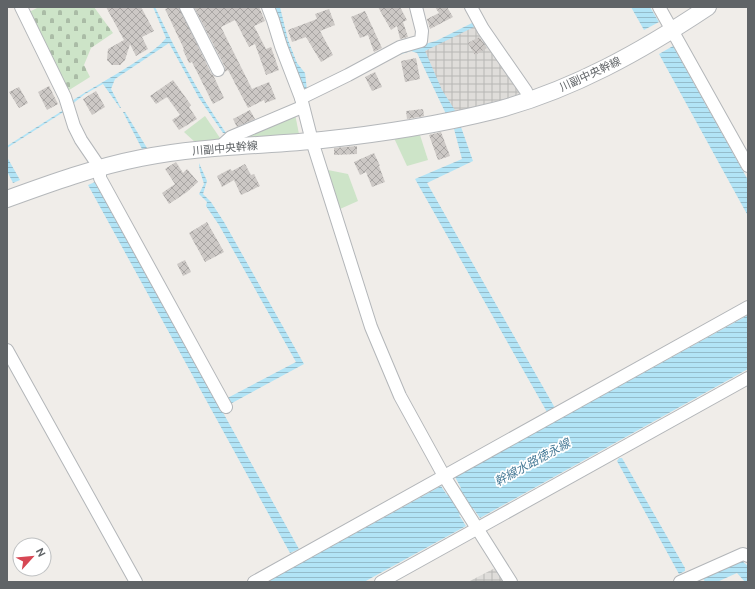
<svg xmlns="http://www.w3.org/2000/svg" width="755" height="589" font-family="Ubuntu,'Noto Sans JP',sans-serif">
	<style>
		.industrial { fill: url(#industrial-grid) }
		.green { fill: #cde4c8 }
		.cemetery { fill: url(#cemetery-stones) }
		.water { fill: url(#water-rules) }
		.building { fill: url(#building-cross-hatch) }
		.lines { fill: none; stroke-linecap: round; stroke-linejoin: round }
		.street-casing { stroke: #b3b6b9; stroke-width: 14 }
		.secondary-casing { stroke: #b5b8bb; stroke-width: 18 }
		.street { stroke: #fff; stroke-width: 12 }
		.secondary { stroke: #fff; stroke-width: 16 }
		.labels { text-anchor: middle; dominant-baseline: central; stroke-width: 3.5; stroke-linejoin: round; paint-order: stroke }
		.street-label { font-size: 11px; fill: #606467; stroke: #fff }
		.water-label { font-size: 12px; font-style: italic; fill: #487b97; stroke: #fff }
	</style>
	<defs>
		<pattern id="industrial-grid" width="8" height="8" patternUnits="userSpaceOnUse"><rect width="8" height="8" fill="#dfddda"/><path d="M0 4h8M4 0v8" fill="none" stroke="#b8b7b5"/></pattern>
		<pattern id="cemetery-stones" width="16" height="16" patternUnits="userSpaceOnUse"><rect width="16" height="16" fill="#cde4c8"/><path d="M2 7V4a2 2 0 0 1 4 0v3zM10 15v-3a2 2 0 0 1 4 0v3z" fill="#aabca6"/></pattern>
		<pattern id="water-rules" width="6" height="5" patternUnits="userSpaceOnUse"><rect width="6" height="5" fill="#b2e4f6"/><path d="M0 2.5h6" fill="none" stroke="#94bccb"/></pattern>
		<pattern id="building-cross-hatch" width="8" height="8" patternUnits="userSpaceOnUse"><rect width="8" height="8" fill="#ccc8c5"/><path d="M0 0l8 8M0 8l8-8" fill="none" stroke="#a9a6a4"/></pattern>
	</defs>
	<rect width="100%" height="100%" fill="#f0ede9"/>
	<g class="industrial">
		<path d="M476 23 524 94 449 114 421 51Z"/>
		<path d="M495 568 505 582H468Z"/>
	</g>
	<g class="green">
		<path d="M295 114 299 134 239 141 236 137Z"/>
		<path d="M205 116 220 138 214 142 196 143 184 132Z"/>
		<path d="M420 135 428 160 407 166 394 138Z"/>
		<path d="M328 170 348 174 358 201 340 209Z"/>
	</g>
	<path class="cemetery" d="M39 7H94L113 33 91 48 84 65 90 77 66 92 27 13Z"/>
	<g class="water">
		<path d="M153 7H155C176 51 198 93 226 133H223L199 98 169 43 115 79 111 89 121 108H120L103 84 85 94 71 105 70 102C91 88 113 77 134 63 147 54 156 50 166 38Z"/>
		<path d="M274 7H280L288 40 297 63 305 73 307 90H305L287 47 279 20Z"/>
		<path d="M631 7H650L659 22 644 30Z"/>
		<path d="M474 22 476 26 425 51 442 90 456 112 446 114 417 53 411 51 399 55 365 72 400 51 436 41Z"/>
		<path d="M673 46 748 180V216L659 54Z"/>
		<path d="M65 109V111L7 148V146Z"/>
		<path d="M123 112H125L147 148 142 149Z"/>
		<path d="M461 127 473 161 427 183 555 408 547 412 415 179 462 159 454 129Z"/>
		<path d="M7 157 20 180 13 183 7 171Z"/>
		<path d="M199 163 207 181 203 194 211 202 224 222 304 364 221 409 299 549 290 553 88 185 95 182 218 403 296 362 219 225 206 206 207 202 199 194 204 184C202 176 199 171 199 163Z"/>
		<path d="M748 315V369L480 518 473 508 459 515 466 526 364 582H267L441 486 447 495 461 488 455 477Z"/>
		<path d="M619 458H622L685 568V571L679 574 617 461Z"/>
		<path d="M742 561 748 566V582H745L737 573 717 582H705L703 578Z"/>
	</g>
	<g class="building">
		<path d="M106 7H141L154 31 142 37 148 49 136 56 130 44 125 60 120 65H112L107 60 108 49 124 40Z"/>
		<path d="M170 7H179L211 73 215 77H214L224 98 213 104 192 62 189 63 183 50 184 49 165 9Z"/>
		<path d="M194 7H259L265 21 254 26 266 49 271 47 279 70 266 75 255 44 249 47 235 20 221 27 252 89 269 82 276 99 265 103 264 100 248 108 228 70 225 72V67Z"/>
		<path d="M378 7H400L407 20 403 22 408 37 400 39 397 26 391 30Z"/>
		<path d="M435 7H447L453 17 430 29 427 19 439 13Z"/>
		<path d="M329 9 335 25 320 31 333 55 321 62 306 37 292 42 288 30 317 19 315 14Z"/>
		<path d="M365 11 382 48 374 52 368 35 360 38 351 17Z"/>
		<path d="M479 37 487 48 475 55 468 43Z"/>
		<path d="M416 58 420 79 405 82 401 61Z"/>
		<path d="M375 72 382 87 372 91 365 77Z"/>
		<path d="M173 80 191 105 189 107 197 119 179 130 172 120 180 115 167 97 156 104 150 96Z"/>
		<path d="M49 86 58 104 47 110 38 92Z"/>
		<path d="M19 87 28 103 19 108 9 92Z"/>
		<path d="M96 91 105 107 92 115 83 99Z"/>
		<path d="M423 109 424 116 407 119 406 111Z"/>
		<path d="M250 110 255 119 237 127 233 119Z"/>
		<path d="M441 132 450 156 438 160 429 135Z"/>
		<path d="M357 146V154L334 155V148Z"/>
		<path d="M374 153 380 166H379L385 182 372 187 366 172 360 175 354 162Z"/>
		<path d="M176 162 183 173 187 169 198 182 187 192 169 204 162 193 175 184 165 169Z"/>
		<path d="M245 164 251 175 254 174 260 186 241 195 234 180 222 187 217 176 230 169 232 171Z"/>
		<path d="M207 222 224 252 205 262 189 233Z"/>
		<path d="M185 260 191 272 183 276 177 264Z"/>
	</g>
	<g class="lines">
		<defs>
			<g id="street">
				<path d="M21 7 65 97 74 126 81 140 100 168V178L226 407"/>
				<path d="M186 7 218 70"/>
				<path d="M268 7 273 20 281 46 301 98 312 141 371 327 400 396 444 476 511 582"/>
				<path d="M471 7 483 29 526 91 530 100"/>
				<path d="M659 7 748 166"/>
				<path d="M301 98 348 75 400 47 421 41 422 31 416 7"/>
				<path d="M219 148 231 137 302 107"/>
				<path d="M7 350 136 582"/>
				<path d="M254 582 748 307"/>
				<path d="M381 582 748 378"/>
				<path d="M680 582 743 554 748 556"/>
			</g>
			<path id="secondary" d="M7 199C51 183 95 167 141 158 200 146 262 146 322 140 379 134 437 125 493 111 571 91 642 51 708 7"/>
		</defs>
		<use href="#street" class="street-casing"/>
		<use href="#secondary" class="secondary-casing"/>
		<use href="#street" class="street"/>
		<use href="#secondary" class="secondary"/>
	</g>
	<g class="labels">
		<g class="street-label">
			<text transform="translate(590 74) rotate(-25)">川副中央幹線</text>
			<text transform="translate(225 148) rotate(-5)">川副中央幹線</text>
		</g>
		<g class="water-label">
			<text transform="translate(532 462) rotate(-29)">幹線水路徳永線</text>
		</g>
	</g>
	<rect width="755" height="589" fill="none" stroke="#606467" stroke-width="16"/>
	<g transform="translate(32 557) rotate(63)"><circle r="19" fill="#ffffff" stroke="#bfc1c2"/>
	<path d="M0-3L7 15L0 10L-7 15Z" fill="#d74754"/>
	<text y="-6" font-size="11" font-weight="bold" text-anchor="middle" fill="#606467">N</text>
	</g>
</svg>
